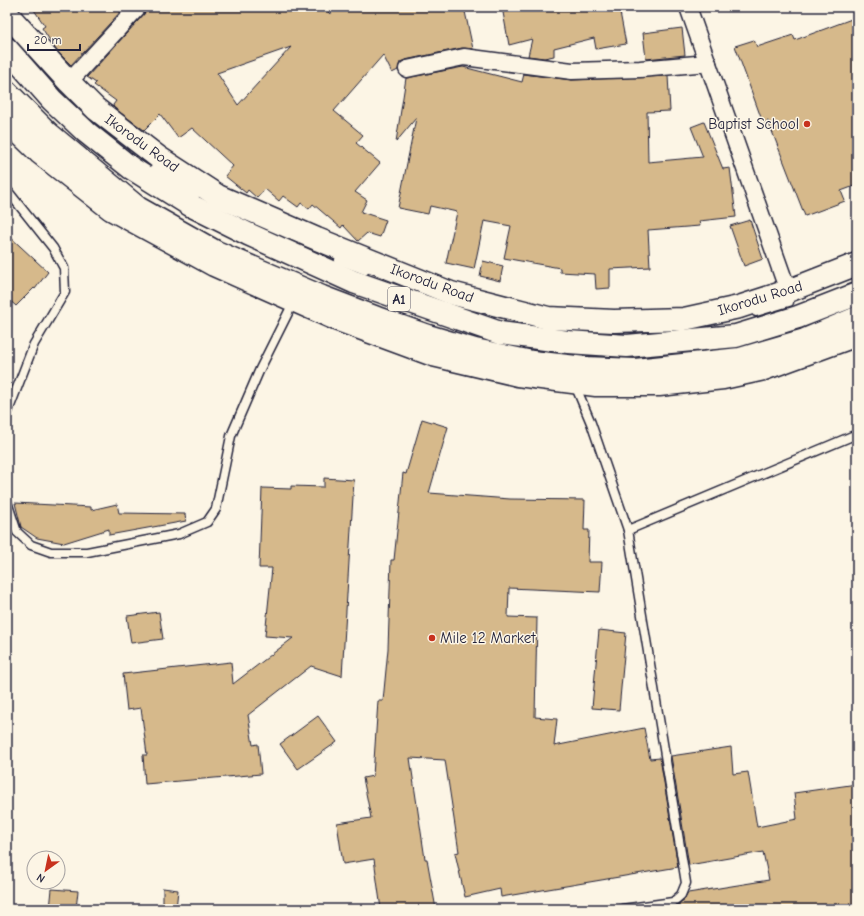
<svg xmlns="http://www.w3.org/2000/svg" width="864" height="916" font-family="'Comic Neue',sans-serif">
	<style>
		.building { fill: #d6b98b; stroke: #22223b; fill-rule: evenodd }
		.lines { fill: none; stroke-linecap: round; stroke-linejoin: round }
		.lane-casing { stroke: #22223b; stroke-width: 11 }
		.street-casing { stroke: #22223b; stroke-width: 19 }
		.secondary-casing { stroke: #22223b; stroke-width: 25 }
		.highway-casing { stroke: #22223b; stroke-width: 25 }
		.lane { stroke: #fcf5e5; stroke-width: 8 }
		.street { stroke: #fcf5e5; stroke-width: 16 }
		.secondary { stroke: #fcf5e5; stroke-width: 22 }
		.highway { stroke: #fcf5e5; stroke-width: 22 }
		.poi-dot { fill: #c8321e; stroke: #fcf5e5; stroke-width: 1.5 }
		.labels { text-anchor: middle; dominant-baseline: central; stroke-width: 3; stroke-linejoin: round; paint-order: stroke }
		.shield { fill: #fcf5e5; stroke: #63616e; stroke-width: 1 }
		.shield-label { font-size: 14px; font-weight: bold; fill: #22223b }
		.poi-label { font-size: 15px; fill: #22223b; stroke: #fcf5e5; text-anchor: end }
		.street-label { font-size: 15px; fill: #22223b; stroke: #fcf5e5 }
	</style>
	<rect width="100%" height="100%" fill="#fcf5e5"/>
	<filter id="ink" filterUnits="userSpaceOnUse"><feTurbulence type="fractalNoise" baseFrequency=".025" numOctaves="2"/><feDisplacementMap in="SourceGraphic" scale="8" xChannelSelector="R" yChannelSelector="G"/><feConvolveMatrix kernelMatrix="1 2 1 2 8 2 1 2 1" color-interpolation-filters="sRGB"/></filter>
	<g filter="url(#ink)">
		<g class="building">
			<path d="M32 7H125L71 65 56 50 42 28 45 26Z"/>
			<path d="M147 7H323L330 14 340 7H464L473 49 462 48 405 60 400 62 398 70 392 73 383 55 334 111 363 135 356 143 380 163 355 192 367 200 361 212 386 220 380 237 367 233 358 241 343 225 341 228 313 204 309 209 301 203 298 207 283 196 279 201 265 189 257 198 248 190 246 193 225 176 233 166 192 128 178 138 160 114 144 130 114 108 113 105 116 101 94 85 96 83 87 77 145 13ZM291 47 238 105 217 73Z"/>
			<path d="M502 7H619L626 44 596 49 594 38 554 48V56L544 58 528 56 532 39 509 45Z"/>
			<path d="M857 17V185L841 191 845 201 805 216 768 121 763 123 735 46 754 40 757 47 793 35 795 40Z"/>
			<path d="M682 28 685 55 646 59 643 33Z"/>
			<path d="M463 67 522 82 524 74 572 80 668 76 670 111 647 112 648 162 703 157 691 127 704 122 723 169 730 168 736 217 699 221 700 226 648 230 650 267 610 269V288L596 289 595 274 560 272V268L504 258 511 226 484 221 474 269 446 263 457 212 430 206 428 214 398 208 416 118 396 142 406 78Z"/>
			<path d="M750 220 763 259 744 266 730 226Z"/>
			<path d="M7 234 48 272 35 289 34 288 16 306 7 298Z"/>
			<path d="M483 261 503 266 500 281 480 276Z"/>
			<path d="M422 419 448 427 429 493 510 499 585 500 584 530H589L588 562H602L600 592 509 588 508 617 537 618 535 717 557 719 554 746 644 728 650 759 660 758 678 867 501 897 500 889 465 897 455 853 459 852 445 760 410 758 425 859H427L436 909H381L374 859 343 864 337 823 371 818 363 778 373 776 378 701H383L388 649 391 560H394L403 473 406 474Z"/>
			<path d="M324 478 354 480 342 676 311 666 248 715 253 745 258 744 261 774 145 784 143 755H147L141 708 127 710 123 674 231 662 233 684 293 638 265 636 272 568H259L262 488 291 489V486L324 487Z"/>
			<path d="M15 503 91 507V510L117 504 119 513 185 514 186 521 109 535V529L64 543 37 538 21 527Z"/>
			<path d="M159 612 163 639 131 643 127 616Z"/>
			<path d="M599 630 626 633 619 710 592 708Z"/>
			<path d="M318 716 337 742 298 769 280 744Z"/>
			<path d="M731 747 733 774 748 772 757 827 797 819 794 793 857 784V909H662L676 906 685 899 688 893 769 880 763 852 689 865 671 756Z"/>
			<path d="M163 888 178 890 176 909H163Z"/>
			<path d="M52 889 78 891 76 909H50Z"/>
		</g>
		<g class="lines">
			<defs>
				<g id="lane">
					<path d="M155 168 177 184 196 194"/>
					<path d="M7 190 53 248 64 268 65 292 34 344 7 414"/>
					<path d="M339 260 365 270"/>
					<path d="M756 312 789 302"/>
					<path d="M575 385 591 423 628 530 686 883 681 895 673 902 622 909"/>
					<path d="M7 502 17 532 31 545 51 552H87L179 534 207 522 216 509 231 436 260 369 294 301"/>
					<path d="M628 530 857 434"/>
				</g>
				<g id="street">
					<path d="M688 7 788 291"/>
					<path d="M407 69 464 57 572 71 640 69 708 63"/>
					<path d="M69 82 138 7"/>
				</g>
				<g id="secondary">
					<path d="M7 14 69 82 96 109 158 157 218 196 317 239 451 293 548 318 614 321 684 319 739 307 788 291 857 264"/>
					<path d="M7 121 40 153 111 209 214 265 338 320 433 355 518 375 596 385H659L723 378 764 369 857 335"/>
				</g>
				<g id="highway">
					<path d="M7 49 52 100 86 132 131 168 190 205 248 234 354 282 500 333 568 342 627 346 736 336 798 317 857 294"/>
					<path d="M7 92 48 133 138 208 216 252 322 297 377 318 428 336 475 350 532 362 585 368 635 370 740 359 805 340 857 318"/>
				</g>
			</defs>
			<use href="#lane" class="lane-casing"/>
			<use href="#street" class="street-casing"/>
			<use href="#secondary" class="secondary-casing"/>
			<use href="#highway" class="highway-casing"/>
			<use href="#lane" class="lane"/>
			<use href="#street" class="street"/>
			<use href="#secondary" class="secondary"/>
			<use href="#highway" class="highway"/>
		</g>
	</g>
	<g class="poi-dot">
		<circle cx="807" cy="124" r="4"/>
		<circle cx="432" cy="638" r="4"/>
	</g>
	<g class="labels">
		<rect class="shield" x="388" y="287" width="22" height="24" rx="3"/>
		<g class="shield-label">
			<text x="399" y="299">A1</text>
		</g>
		<g class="poi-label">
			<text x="799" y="124">Baptist School</text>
			<text x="440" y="638" text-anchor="start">Mile 12 Market</text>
		</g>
		<g class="street-label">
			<text transform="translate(142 143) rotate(36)">Ikorodu Road</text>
			<text transform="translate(432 283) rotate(20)">Ikorodu Road</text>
			<text transform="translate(760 298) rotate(-17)">Ikorodu Road</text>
		</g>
	</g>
	<rect width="864" height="916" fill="none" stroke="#fcf5e5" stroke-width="24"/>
	<rect x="12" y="12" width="840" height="892" fill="none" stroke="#22223b" stroke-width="1.5" filter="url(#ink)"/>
	<g transform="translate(46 870) rotate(213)"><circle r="19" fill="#fcf5e5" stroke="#a5a1a1"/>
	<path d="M0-3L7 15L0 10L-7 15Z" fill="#c8321e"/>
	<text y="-6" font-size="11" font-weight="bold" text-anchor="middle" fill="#22223b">N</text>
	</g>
	<path d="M28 44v6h52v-6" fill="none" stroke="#22223b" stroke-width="2"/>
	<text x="34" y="44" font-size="12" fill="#22223b" stroke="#fcf5e5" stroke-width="3" paint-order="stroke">20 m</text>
</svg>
